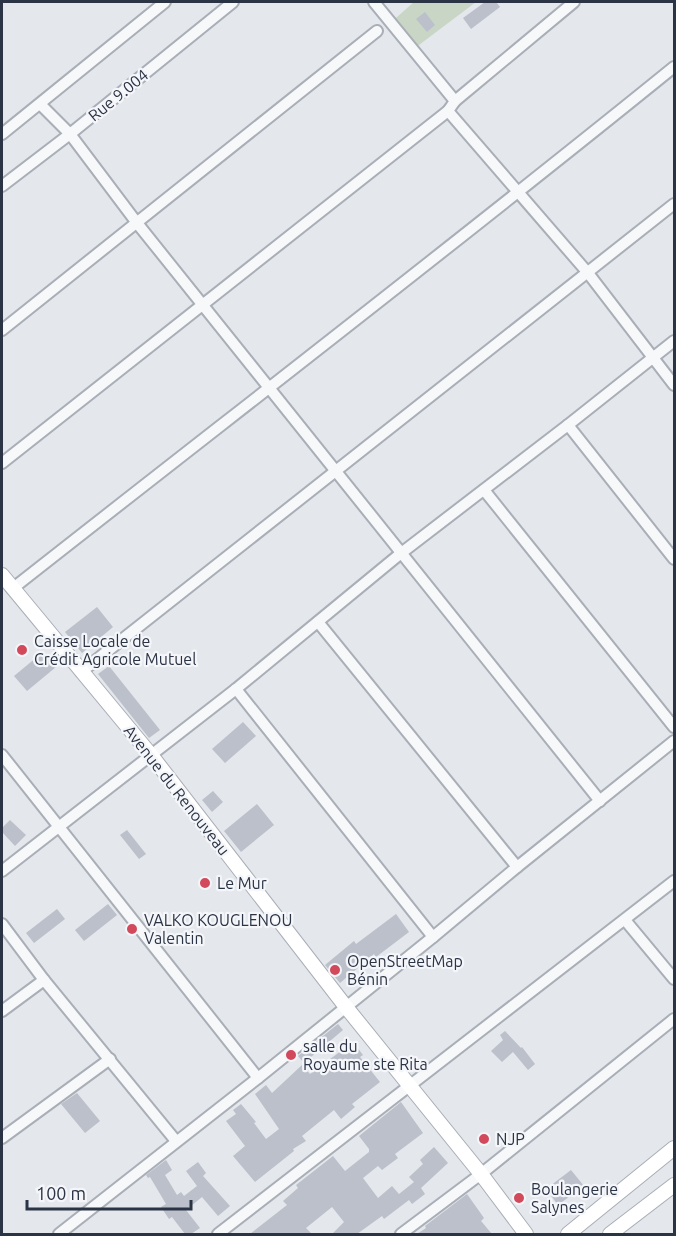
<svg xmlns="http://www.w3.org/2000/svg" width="676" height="1236" font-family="Ubuntu,sans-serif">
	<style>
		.green { fill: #c9d6c5 }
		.building { fill: #bbc0ca }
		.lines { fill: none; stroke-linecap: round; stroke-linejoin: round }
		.street-casing { stroke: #a9aeb7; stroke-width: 14 }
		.secondary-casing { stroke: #a9aeb7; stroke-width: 16 }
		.street { stroke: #f7f8fa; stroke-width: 10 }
		.secondary { stroke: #fff; stroke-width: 14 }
		.poi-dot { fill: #d1495b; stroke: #f4f6f9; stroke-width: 2 }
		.labels { text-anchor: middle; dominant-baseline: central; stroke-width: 4.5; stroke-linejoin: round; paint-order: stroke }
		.street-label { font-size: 16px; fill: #2b3445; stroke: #f4f6f9 }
		.poi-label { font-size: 16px; fill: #2b3445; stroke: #f4f6f9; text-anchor: start }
	</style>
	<rect width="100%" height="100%" fill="#e4e7ec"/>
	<path class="green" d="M414 2H476L411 51 388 25Z"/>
	<g class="building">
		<path d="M485 2H496L500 7 471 29 463 18Z"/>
		<path d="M425 12 435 25 427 32 416 19Z"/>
		<path d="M97 607 113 627 82 653 65 632Z"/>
		<path d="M43 652 56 667 27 691 14 676Z"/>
		<path d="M109 666 160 730 149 738 98 674Z"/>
		<path d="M243 722 256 736 225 763 212 749Z"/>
		<path d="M213 791 223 802 212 812 202 800Z"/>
		<path d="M257 804 274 825 241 852 224 831Z"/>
		<path d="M10 820 26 835 15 846 2 832V828Z"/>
		<path d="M127 830 146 854 139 859 120 835Z"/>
		<path d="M108 904 117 915 84 941 75 930Z"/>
		<path d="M57 909 65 919 34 943 26 933Z"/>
		<path d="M396 914 409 932 376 957 374 954 340 983 325 965 354 941 356 944Z"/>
		<path d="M338 1024 343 1030 304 1063 298 1056Z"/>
		<path d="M505 1031 521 1048 522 1047 535 1064 528 1070 513 1052 502 1062 491 1051 503 1040 500 1035Z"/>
		<path d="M353 1042 363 1055 360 1057 380 1082 352 1104 355 1107 341 1119 334 1110 302 1136 306 1141 293 1149 294 1151 255 1182 233 1156 245 1146 226 1121 236 1114 233 1110 241 1104 256 1122 254 1123 266 1139 279 1129 255 1094 266 1085 272 1093 302 1065 310 1074Z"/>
		<path d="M77 1093 100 1121 85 1133 61 1104Z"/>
		<path d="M401 1102 423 1133 395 1154 398 1158 382 1170 378 1166 363 1178 378 1198 392 1186 399 1194 414 1182 409 1177 423 1164 420 1160 434 1147 448 1163 421 1188 425 1194 412 1204 409 1200 384 1219 382 1216 357 1234H332L344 1222 332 1207 306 1228 312 1234H250L287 1205 283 1201 298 1188 296 1185 333 1156 345 1171 369 1152V1149L359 1136Z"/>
		<path d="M166 1160 172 1170 165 1175 177 1195 181 1192 184 1196 197 1186 186 1171 198 1162 206 1173 203 1176 230 1206 218 1216 202 1197 186 1210 200 1228 191 1234H185L172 1217 169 1219 161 1207 166 1204 150 1177 148 1178 146 1175Z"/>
		<path d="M571 1170 584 1186 558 1205 546 1189Z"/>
		<path d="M467 1194 484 1218 481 1221 492 1234H417L426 1228 425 1226Z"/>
	</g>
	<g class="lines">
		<defs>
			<g id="street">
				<path d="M374 2 455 101 448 111 588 273 674 385"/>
				<path d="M455 101 574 2"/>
				<path d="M40 104 70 134 137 223 600 801"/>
				<path d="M2 134 165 2"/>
				<path d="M2 186 70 134 233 2"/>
				<path d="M2 330 377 31"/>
				<path d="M568 425 674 559"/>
				<path d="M2 463 448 111"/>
				<path d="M484 490 674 727"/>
				<path d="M12 589C233 415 456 244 674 67"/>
				<path d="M318 622 517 867"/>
				<path d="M81 672 674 204"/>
				<path d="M236 689 433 937"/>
				<path d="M2 755 258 1078"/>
				<path d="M2 871 236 689 400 554 568 425 674 341"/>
				<path d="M625 920 674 979"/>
				<path d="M2 924 44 980 176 1141"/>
				<path d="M2 1011 44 980"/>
				<path d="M2 1138 110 1059"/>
				<path d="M59 1234 258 1078 433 937 517 867 674 741"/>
				<path d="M218 1234 674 881"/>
				<path d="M401 1234 481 1174 674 1019"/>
			</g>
			<g id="secondary">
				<path d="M2 575 151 755 346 1007 481 1174 526 1234"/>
				<path d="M568 1234 674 1148"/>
				<path d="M610 1234 674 1185"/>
			</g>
		</defs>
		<use href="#street" class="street-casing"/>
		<use href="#secondary" class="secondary-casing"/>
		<use href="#street" class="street"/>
		<use href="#secondary" class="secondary"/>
	</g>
	<g class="poi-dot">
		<circle cx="22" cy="650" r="6"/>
		<circle cx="205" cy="883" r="6"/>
		<circle cx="132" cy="929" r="6"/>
		<circle cx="335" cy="970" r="6"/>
		<circle cx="291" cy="1055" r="6"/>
		<circle cx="484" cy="1139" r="6"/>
		<circle cx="519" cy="1198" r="6"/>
	</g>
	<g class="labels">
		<g class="street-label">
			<text transform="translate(118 95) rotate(-39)">Rue 9.004</text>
			<text transform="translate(177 790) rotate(52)">Avenue du Renouveau</text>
		</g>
		<g class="poi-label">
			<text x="34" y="641">Caisse Locale de<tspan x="34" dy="18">Crédit Agricole Mutuel</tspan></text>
			<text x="217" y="883">Le Mur</text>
			<text x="144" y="920">VALKO KOUGLENOU<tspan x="144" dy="18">Valentin</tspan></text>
			<text x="347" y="961">OpenStreetMap<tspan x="347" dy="18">Bénin</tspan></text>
			<text x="303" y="1046">salle du<tspan x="303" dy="18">Royaume ste Rita</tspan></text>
			<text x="496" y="1139">NJP</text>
			<text x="531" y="1189">Boulangerie<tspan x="531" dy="18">Salynes</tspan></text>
		</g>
	</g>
	<rect width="676" height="1236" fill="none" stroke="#2b3445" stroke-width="6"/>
	<path d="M27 1200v9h164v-9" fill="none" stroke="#2b3445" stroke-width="3"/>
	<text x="36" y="1200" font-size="18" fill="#2b3445" stroke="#f4f6f9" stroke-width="4.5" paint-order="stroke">100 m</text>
</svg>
